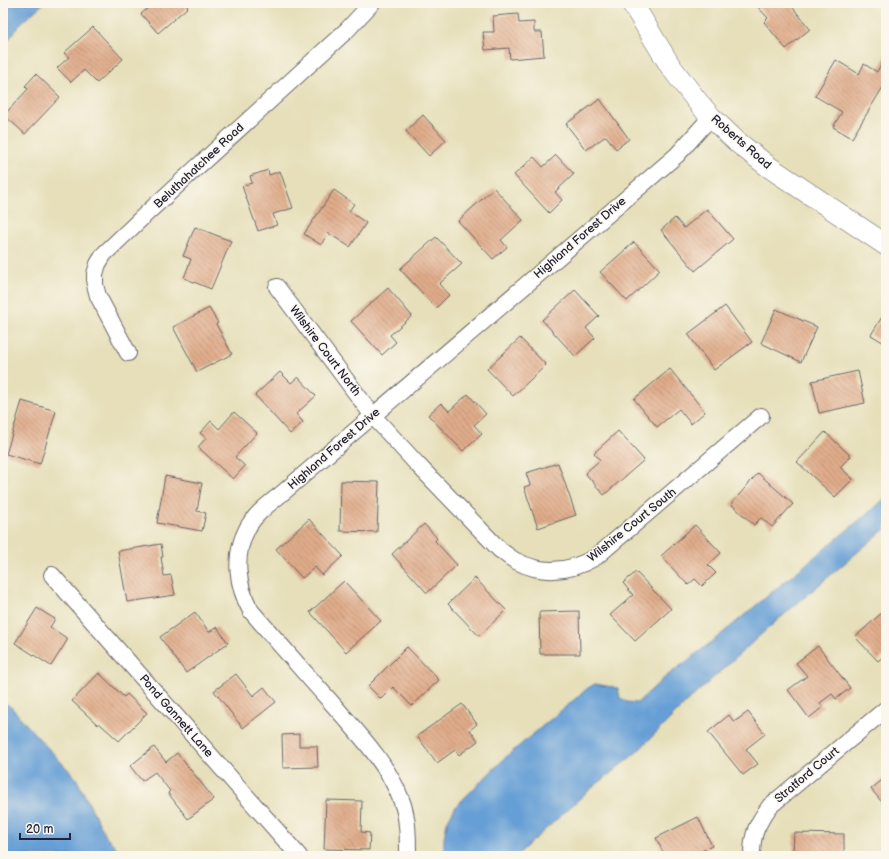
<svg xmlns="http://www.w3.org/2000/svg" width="889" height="859" font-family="'Balsamiq Sans',sans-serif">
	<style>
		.water { fill: #669fd5; stroke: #446088 }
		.building { fill: url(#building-back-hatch) }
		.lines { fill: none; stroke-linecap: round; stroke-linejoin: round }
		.minor-casing { stroke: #676467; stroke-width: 18 }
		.major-casing { stroke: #676467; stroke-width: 22 }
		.minor { stroke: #fff; stroke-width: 16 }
		.major { stroke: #fff; stroke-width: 21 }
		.labels { text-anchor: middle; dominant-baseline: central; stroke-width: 3; stroke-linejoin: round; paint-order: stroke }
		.street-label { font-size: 12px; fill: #22223b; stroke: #fbf7ec }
	</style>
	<defs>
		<pattern id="building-back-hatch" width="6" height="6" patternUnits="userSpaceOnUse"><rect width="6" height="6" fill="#e0ac8a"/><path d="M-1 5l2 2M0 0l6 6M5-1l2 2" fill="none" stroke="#b58c72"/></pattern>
	</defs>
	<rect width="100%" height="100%" fill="#fbf7ec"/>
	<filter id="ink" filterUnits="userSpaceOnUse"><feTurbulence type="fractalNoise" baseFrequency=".025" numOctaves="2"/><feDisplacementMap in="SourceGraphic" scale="8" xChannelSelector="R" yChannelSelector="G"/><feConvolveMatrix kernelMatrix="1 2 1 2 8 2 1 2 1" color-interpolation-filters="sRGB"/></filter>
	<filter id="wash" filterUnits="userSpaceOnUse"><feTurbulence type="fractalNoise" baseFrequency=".012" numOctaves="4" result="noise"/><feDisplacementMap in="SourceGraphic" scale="16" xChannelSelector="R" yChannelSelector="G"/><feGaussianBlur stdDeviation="0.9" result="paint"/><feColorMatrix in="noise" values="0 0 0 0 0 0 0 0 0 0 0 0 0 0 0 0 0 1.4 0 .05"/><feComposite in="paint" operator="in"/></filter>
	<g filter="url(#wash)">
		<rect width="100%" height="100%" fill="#e6dfba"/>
		<g class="water">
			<path d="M3 3H44L22 22 3 47Z"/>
			<path d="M886 498V528L766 630 689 700 637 752 587 792 516 856H444V838L447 822 456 806 507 756 588 688 595 684 618 688 620 698 627 702 637 703 663 679 713 641Z"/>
			<path d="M3 701 12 708 33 732 76 778 105 835 124 856H3Z"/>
		</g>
		<g id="blocks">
			<g class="building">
				<path d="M145 3H184L188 7 158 33 141 14 149 7Z"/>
				<path d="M761 3H789L810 29 786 49 764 22 768 18 757 6Z"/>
				<path d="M518 14 519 23 534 22V32H542L544 56 510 59 509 48 485 50 483 32H494L493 16Z"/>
				<path d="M93 27 123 59 97 83 84 70 71 82 57 68 69 57 64 53Z"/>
				<path d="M886 55V82L852 138 833 127 842 112 815 96 836 60 859 74 864 64 877 72Z"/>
				<path d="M36 74 60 97 25 134 4 115 28 89 25 86Z"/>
				<path d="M600 99 629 139 616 149 606 136 586 150 566 124Z"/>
				<path d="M423 115 446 140 429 156 406 131Z"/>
				<path d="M556 155 574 174 555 192 562 200 549 213 514 175 534 157 543 167Z"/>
				<path d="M268 170 269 175 280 171 293 208 273 214 277 225 258 231 242 186 252 183 250 176Z"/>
				<path d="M494 188 523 220 501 240 507 247 493 259 458 221Z"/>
				<path d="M334 190 354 204 349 211 366 223 350 247 328 233 321 245 304 234Z"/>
				<path d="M707 209 733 239 695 271 661 230 675 218 684 228Z"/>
				<path d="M195 227 231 241 211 289 184 278 191 259 183 256Z"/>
				<path d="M436 237 462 264 439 284 449 295 436 308 400 269Z"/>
				<path d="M634 242 660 270 627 301 600 272Z"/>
				<path d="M388 288 412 316 390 335 396 342 382 355 351 321Z"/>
				<path d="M575 290 599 316 586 328 595 338 575 356 542 320Z"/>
				<path d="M725 306 752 342 714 370 688 334Z"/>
				<path d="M209 308 218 323 216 324 232 354 197 372 173 327Z"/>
				<path d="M776 309 817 327 801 362 761 343Z"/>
				<path d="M885 312 886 313V344L871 335Z"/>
				<path d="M520 338 546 365 513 396 487 369Z"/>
				<path d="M670 369 705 412 691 424 679 409 657 427 634 399Z"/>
				<path d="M858 371 865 403 819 413 812 381Z"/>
				<path d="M280 372 291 383 298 377 316 396 296 414 303 422 290 434 255 395Z"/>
				<path d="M468 394 486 414 474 425 482 434 463 451 428 415 441 403 449 411Z"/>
				<path d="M22 401 56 411 40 464 6 454Z"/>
				<path d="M234 412 257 433 235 457 245 466 233 479 198 447 206 438 200 433 211 421 219 429Z"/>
				<path d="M618 431 644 460 604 495 585 473 600 460 594 453Z"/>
				<path d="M825 432 851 456 840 467 853 479 835 497 797 462Z"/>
				<path d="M558 463 576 515 538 528 524 487 530 485 526 473Z"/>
				<path d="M758 473 793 504 772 527 761 518 754 525 731 504Z"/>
				<path d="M165 476 202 483 197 511 206 513 202 531 157 523Z"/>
				<path d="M341 481 379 482 377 532 340 531Z"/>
				<path d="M309 519 343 556 322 575 315 567 302 578 276 549Z"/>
				<path d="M424 524 437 538 435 541 457 565 427 593 392 554Z"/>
				<path d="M695 525 721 553 708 565 716 573 702 586 695 579 688 585 661 556Z"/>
				<path d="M161 544 163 557H161L164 576 171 575 175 595 127 602 118 551Z"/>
				<path d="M636 572 671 609 635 641 610 615 633 595 623 583Z"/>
				<path d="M475 578 506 610 479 636 448 604Z"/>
				<path d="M344 581 381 621 346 652 310 612Z"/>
				<path d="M37 608 55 619 50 627 68 639 51 666 15 643Z"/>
				<path d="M886 609V654L878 661 855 637Z"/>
				<path d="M579 611 580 654H540L539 612Z"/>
				<path d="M195 612 209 632 217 627 228 643 186 673 160 637Z"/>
				<path d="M818 646 850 688 836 699 832 694 820 703 823 707 809 718 788 690 807 676 796 663Z"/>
				<path d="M407 647 439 680 412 706 393 687 381 699 368 686Z"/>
				<path d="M99 673 124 697 127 694 147 713 119 741 99 723 98 725 72 701Z"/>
				<path d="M236 674 253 696 264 687 276 702 243 728 214 691Z"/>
				<path d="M462 704 477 724 470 730 478 741 459 755 455 750 437 763 417 736Z"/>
				<path d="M748 712 765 734 746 749 758 764 743 775 708 732 729 715 734 722Z"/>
				<path d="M299 734V746H317L318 767 283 768 282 735Z"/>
				<path d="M154 747 166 762 177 753 214 799 188 819 168 793 170 791 155 772 142 781 130 766Z"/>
				<path d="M886 777V807L871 789Z"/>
				<path d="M326 800 362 801 361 832 370 833 369 850 324 849Z"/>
				<path d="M698 817 712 846 691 856H665L656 838Z"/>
				<path d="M794 833 844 834V856H805V852H793Z"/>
			</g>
		</g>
	</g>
	<g filter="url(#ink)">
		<use href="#blocks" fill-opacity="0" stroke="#676467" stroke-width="1"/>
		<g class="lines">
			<defs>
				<g id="minor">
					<path d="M277 287 373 416 417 464 500 550C505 553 510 558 516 561 543 575 570 572 596 557L761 416"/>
					<path d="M128 353 98 296 95 285V274L98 264 104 254 147 213 347 30 372 3"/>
					<path d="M52 575 299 856"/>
					<path d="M408 856C408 838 408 818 402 802 388 763 356 731 330 701 303 671 277 641 251 611 237 586 233 556 247 529 255 513 272 502 286 490 313 466 341 443 369 419 472 332 574 243 677 155L711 117"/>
					<path d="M752 856C752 833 757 824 770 806L886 709"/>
				</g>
				<path id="major" d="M632 3 671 67 697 101 711 117 736 141 769 167 886 245"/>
			</defs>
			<use href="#minor" class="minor-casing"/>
			<use href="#major" class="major-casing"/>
			<use href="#minor" class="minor"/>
			<use href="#major" class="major"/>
		</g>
	</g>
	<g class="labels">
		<g class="street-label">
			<text transform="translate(741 142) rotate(41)">Roberts Road</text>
			<text transform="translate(199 166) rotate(-43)">Beluthahatchee Road</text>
			<text transform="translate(580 238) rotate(-41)">Highland Forest Drive</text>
			<text transform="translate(325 351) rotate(53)">Wilshire Court North</text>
			<text transform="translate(334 449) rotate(-41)">Highland Forest Drive</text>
			<text transform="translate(632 525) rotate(-39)">Wilshire Court South</text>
			<text transform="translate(176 716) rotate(49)">Pond Gannett Lane</text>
			<text transform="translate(807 775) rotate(-40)">Stratford Court</text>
		</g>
	</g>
	<rect width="889" height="859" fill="none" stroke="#fbf7ec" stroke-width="16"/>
	<path d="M20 833v6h50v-6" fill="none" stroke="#22223b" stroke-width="2"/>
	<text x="26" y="833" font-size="12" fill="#22223b" stroke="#fbf7ec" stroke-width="3" paint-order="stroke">20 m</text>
</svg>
